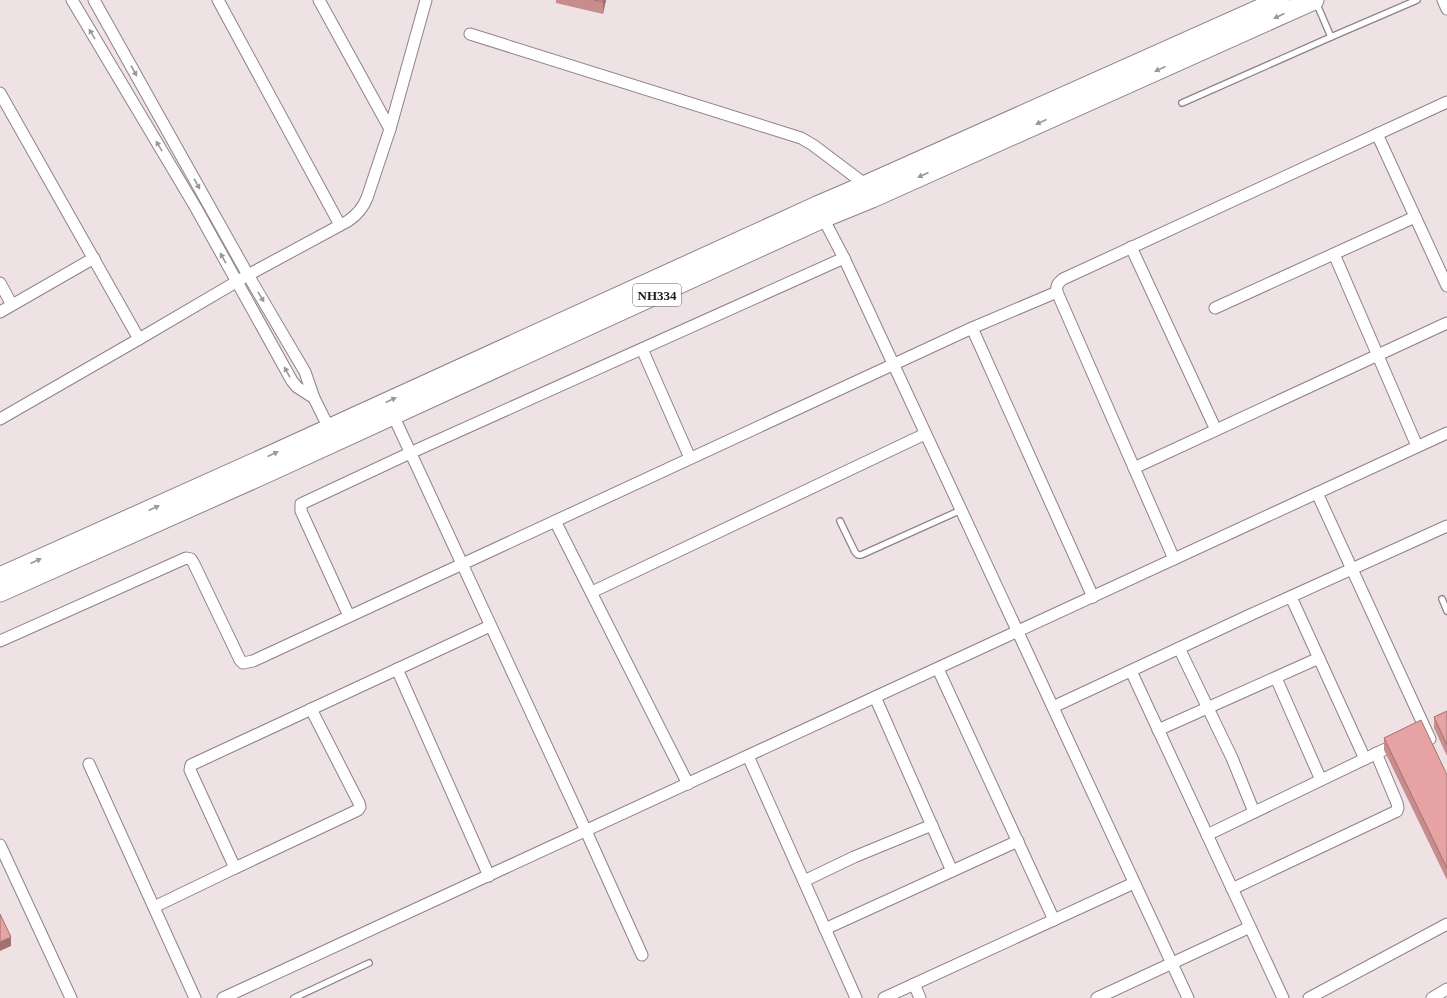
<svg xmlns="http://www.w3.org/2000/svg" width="1447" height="998" font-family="Georgia,serif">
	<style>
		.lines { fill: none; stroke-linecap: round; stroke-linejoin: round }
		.service-casing { stroke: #8e8286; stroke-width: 8 }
		.minor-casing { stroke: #8e8286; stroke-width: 13 }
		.trunk-casing { stroke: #8e8286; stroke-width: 21 }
		.service { stroke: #fff; stroke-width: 5.5 }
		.minor { stroke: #fff; stroke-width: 11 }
		.trunk { stroke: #fff; stroke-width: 19 }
		.wall { fill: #c78c8c }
		.shaded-wall { fill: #a27272 }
		.building { fill: #e7a3a3; stroke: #a27272 }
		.oneway { fill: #999798 }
		.labels { text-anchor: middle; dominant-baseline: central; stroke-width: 3.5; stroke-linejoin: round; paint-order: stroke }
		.shield { fill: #fff; stroke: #605d5e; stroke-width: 1 }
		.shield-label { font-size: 13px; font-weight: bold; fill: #1c1819 }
	</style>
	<rect width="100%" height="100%" fill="#efe2e5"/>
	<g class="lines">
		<defs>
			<g id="service">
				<path d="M1331 37 1417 0"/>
				<path d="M1182 103 1331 37 1316 2"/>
				<path d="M840 521 855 552 858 555H861L961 510"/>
				<path d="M1442 599 1447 611"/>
				<path d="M294 998 369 963"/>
			</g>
			<g id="minor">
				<path d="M72 0 196 208 292 381 297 387 314 398"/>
				<path d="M94 0 248 275 305 372 314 398 331 432"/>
				<path d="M218 0 340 225"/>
				<path d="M319 0 390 129"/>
				<path d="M1443 0 1447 9"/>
				<path d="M470 34 801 138 813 145 866 185"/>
				<path d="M0 93 139 339"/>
				<path d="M1377 134 1447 286"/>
				<path d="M823 218 844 258 1188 998"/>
				<path d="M1131 247 1216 430"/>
				<path d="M1334 254 1417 446"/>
				<path d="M0 283 12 305"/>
				<path d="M1215 308 1415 217"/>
				<path d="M0 312 94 258"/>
				<path d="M972 328 1057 292"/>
				<path d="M642 349 690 458"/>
				<path d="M393 415 586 831 642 955"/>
				<path d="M0 419 139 339 248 275 348 221C357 215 363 208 367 198L390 129 426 0"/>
				<path d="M1134 468 1447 323"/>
				<path d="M1317 493 1430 739"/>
				<path d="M555 521 688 784"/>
				<path d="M1174 559 1057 292C1056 285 1058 283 1063 279L1447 102"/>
				<path d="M592 592 925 434"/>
				<path d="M1291 597 1365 759"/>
				<path d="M349 616 301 511V504L410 453 844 258"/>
				<path d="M0 641 186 558 191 559 194 564 240 660 243 663 253 661 972 328 1093 597"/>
				<path d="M1179 648 1232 758 1254 812"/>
				<path d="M397 669 489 876"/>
				<path d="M938 669 1054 920"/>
				<path d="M1131 671 1283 998"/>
				<path d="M1276 678 1321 780"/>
				<path d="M875 697 952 871"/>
				<path d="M1053 707 1250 615 1447 526"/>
				<path d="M1158 730 1319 658"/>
				<path d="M748 756 856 998"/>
				<path d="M89 764 195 998"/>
				<path d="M1207 835 1398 743"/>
				<path d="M0 845 71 998"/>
				<path d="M235 868 358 810 360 807 359 803 311 709"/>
				<path d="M804 881 854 857 932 825"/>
				<path d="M1232 889 1397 811 1398 808 1397 803 1376 753"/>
				<path d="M154 907 235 868 190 770 191 765 490 626"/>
				<path d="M825 929 1018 841"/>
				<path d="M914 984 920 998"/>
				<path d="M223 998 1447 433"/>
				<path d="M884 998 1134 883"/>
				<path d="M1097 998 1250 927"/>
				<path d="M1309 998 1447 924"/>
				<path d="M1432 998 1447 989"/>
			</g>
			<g id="trunk">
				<path d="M0 577 256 462 817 206 866 185 1280 0"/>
				<path d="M0 592 262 475 823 218 872 198 1314 0"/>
			</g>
		</defs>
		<use href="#service" class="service-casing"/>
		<use href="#minor" class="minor-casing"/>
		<use href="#trunk" class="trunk-casing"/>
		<use href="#service" class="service"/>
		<use href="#minor" class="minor"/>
		<use href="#trunk" class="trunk"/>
	</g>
	<g class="wall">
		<path d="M556 0H606L603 14 556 3Z"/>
		<path d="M1447 711V756L1434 728V717Z"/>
		<path d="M1384 738 1447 775V880L1384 750Z"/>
	</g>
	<g class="shaded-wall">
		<path d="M603 0H606L603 14Z"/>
		<path d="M11 937V946L0 951V942Z"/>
	</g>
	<g class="building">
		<path d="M594 0H603V2Z"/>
		<path d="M1447 711V745L1434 717Z"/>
		<path d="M1421 720 1447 775V868L1384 738Z"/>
		<path d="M0 914 11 937 0 942Z"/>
	</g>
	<defs><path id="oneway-solid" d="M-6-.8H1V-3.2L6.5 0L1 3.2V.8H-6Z"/></defs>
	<g class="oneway">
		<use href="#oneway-solid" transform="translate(1279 16) rotate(156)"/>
		<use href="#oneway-solid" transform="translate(92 34) rotate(-121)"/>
		<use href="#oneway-solid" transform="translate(1160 69) rotate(156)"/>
		<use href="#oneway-solid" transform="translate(134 71) rotate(61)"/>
		<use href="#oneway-solid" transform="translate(1041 122) rotate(156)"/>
		<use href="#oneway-solid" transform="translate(159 146) rotate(-121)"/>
		<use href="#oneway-solid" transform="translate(923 175) rotate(156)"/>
		<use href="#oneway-solid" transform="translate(197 184) rotate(61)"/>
		<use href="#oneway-solid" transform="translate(223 258) rotate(-119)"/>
		<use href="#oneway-solid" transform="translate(261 297) rotate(59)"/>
		<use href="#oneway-solid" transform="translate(287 372) rotate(-119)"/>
		<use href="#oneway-solid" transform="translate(391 400) rotate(-24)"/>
		<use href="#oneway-solid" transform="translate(273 454) rotate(-25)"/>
		<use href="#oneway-solid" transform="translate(154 508) rotate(-24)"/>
		<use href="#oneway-solid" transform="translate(36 561) rotate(-24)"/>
	</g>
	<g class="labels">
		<rect class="shield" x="633" y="284" width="48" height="22" rx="3"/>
		<g class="shield-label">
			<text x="657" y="295">NH334</text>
		</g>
	</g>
</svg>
